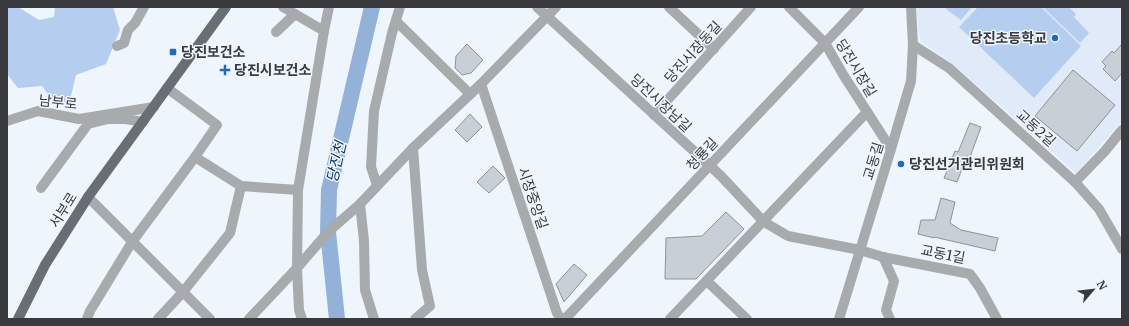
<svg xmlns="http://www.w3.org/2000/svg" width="1129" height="326" font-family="Merriweather,'Noto Sans KR',serif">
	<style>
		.built { fill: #e0eaf9 }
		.green { fill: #b5ceef }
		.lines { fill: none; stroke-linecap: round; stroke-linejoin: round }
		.river { stroke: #94b1d7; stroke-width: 16 }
		.building { fill: #c9cfd7; stroke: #8e939b }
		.minor { stroke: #a8abae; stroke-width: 10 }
		.major { stroke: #696e74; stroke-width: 10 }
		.poi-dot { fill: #2469ba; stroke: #eef5fd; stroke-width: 1.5 }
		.labels { text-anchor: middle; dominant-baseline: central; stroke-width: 3; stroke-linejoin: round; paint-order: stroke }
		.poi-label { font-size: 14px; font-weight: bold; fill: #383a3d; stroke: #eef5fd; text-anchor: start }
		.street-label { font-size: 14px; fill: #383a3d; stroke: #eef5fd }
		.water-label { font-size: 15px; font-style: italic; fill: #08315e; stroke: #eef5fd }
	</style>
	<rect width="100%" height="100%" fill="#eef5fd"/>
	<path class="built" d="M917 7H1122L1121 122 1076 173 952 63 920 41 917 17Z"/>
	<g class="green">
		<path d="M7 7H18L39 20 54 17 55 7H113L120 30 106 64 76 75 70 100 56 105 42 86 18 88 7 74Z"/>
		<path d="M946 7H972L961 20 946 9Z"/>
		<path d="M978 7H1041L1081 46 1034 98 959 27Z"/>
		<path d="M1043 7H1063L1065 8 1069 7 1076 14 1074 17 1089 33 1080 43Z"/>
	</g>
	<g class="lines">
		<path class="river" d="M337 319 328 232 329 190 372 7"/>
	</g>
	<g class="building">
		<path d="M467 44 483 60 471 73 462 75 455 68 456 56Z"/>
		<path d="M1122 44V73L1115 81 1103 69 1106 66 1102 62 1112 51 1114 53Z"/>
		<path d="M1073 70 1115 105 1077 151 1035 116Z"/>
		<path d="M470 114 482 127 467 142 455 130Z"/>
		<path d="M970 123 981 127 970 157 967 156 957 182 944 178 955 151 958 152Z"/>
		<path d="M493 166 505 178 489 193 477 182Z"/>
		<path d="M941 198 955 202 950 223 961 230 998 238 995 251 934 237V238L918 234 921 220H935Z"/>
		<path d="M726 212 744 229 696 279H665L666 238 702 236Z"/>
		<path d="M574 264 587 275 564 302 556 284Z"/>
	</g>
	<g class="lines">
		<g class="minor">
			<path d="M537 7 721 176 764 222 788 236 860 250 883 257 970 274 980 288 997 319"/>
			<path d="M669 7 714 49"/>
			<path d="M789 7 825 43 844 76 891 149"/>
			<path d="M396 21 470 94"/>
			<path d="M324 31 329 7"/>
			<path d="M276 32 295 14"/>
			<path d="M913 45 949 68 1075 182 1099 209 1122 249"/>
			<path d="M117 46 124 43 128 30 135 23 144 7"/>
			<path d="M481 84 556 7"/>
			<path d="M167 88 217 125 195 157 241 186 298 190 324 31 283 7"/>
			<path d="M654 115 751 7"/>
			<path d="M7 121 38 111 79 119 154 107"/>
			<path d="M413 148 481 84 557 313 561 319"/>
			<path d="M1075 182 1105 151 1122 130"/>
			<path d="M377 185 371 167 374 111 392 33 400 7"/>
			<path d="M41 188 88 124 108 119H126L143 122"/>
			<path d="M88 197 210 319"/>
			<path d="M360 204 364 241 365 290 374 319"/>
			<path d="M883 257 894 281 886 310 890 319"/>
			<path d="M707 281 747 319"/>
			<path d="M87 319 90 311 132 242 195 157"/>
			<path d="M158 319 183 292 230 233 241 186"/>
			<path d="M249 319 297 268 298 190"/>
			<path d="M302 319 299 310 297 268 328 232 360 204 413 148 422 270 430 306 415 319"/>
			<path d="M565 319 859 7"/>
			<path d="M670 319 867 112"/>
			<path d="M839 319 891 149 911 81 913 45 911 7"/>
		</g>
		<path class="major" d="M18 319 45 265 88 197 226 7"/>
	</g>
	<g class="poi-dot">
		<circle cx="1055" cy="38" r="4"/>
		<rect x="169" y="48" width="8" height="8" rx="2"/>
		<path d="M223 64h4v4h4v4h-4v4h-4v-4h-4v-4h4z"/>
		<circle cx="901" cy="164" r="4"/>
	</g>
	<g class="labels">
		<g class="poi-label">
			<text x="1047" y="38" text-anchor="end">당진초등학교</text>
			<text x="181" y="52">당진보건소</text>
			<text x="234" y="70">당진시보건소</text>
			<text x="909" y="164">당진선거관리위원회</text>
		</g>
		<g class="street-label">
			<text transform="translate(693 52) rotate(-48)">당진시장동길</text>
			<text transform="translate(856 68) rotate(59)">당진시장길</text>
			<text transform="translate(58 102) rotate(6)">남부로</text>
			<text transform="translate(661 103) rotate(43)">당진시장남길</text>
			<text transform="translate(1036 128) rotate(42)">교동2길</text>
			<text transform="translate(702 154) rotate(-47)">청룡길</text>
			<text transform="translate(873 161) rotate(-73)">교동길</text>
			<text transform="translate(533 198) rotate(71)">시장중앙길</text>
			<text transform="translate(63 210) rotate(-58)">서부로</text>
			<text transform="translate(943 254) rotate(11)">교동1길</text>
		</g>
		<g class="water-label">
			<text transform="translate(336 162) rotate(-77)">당진천</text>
		</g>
	</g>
	<rect width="1129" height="326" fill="none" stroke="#383a3d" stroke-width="16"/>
	<g transform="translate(1093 290) rotate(62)" stroke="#eef5fd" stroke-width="3" paint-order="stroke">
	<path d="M0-3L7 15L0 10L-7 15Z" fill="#383a3d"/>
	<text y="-6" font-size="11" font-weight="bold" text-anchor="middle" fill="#383a3d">N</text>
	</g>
</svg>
